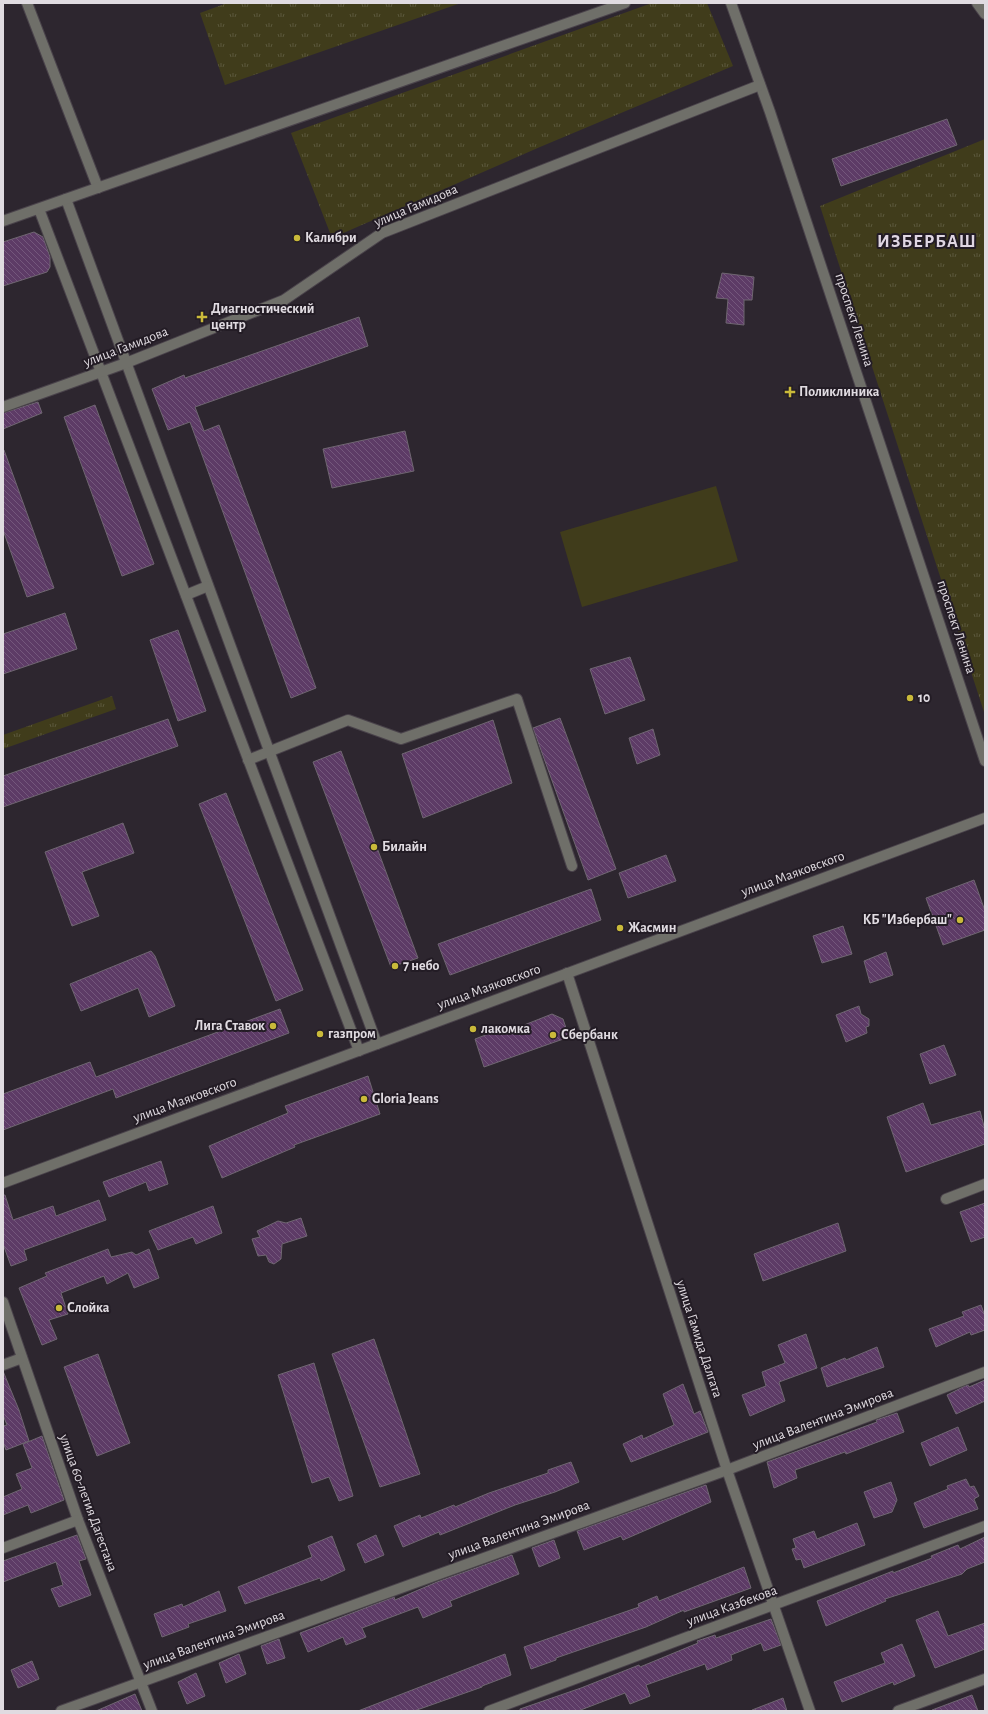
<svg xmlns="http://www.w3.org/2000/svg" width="988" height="1714" font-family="'Alegreya Sans',sans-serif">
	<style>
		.grass { fill: url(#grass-tufts) }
		.pitch { fill: #403c1b }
		.building { fill: url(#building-back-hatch); stroke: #6f6671 }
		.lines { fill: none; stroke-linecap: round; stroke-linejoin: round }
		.minor-casing { stroke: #4a434b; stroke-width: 12 }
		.minor { stroke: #6f6f69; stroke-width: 10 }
		.poi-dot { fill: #caba3a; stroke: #231c25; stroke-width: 1.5 }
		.labels { text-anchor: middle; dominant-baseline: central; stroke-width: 4; stroke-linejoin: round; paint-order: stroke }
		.street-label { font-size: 14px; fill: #e0dbe1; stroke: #231c25 }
		.poi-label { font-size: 14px; font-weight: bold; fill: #e0dbe1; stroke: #231c25; text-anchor: start }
		.district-label { font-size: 18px; font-weight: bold; letter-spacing: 1px; fill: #dfd6e2; stroke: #231c25 }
	</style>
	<defs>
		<pattern id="grass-tufts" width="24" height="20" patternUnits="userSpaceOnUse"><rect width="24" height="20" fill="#403c1b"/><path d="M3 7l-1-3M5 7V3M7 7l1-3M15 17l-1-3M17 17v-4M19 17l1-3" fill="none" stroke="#5b583c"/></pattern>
		<pattern id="building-back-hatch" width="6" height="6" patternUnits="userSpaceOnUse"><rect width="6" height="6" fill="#5d3b66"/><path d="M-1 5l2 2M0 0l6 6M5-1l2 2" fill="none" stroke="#74577c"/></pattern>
	</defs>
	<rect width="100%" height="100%" fill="#2d262f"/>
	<g class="grass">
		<path d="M227 3H461L225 85 200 13Z"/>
		<path d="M652 3H707L733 66 540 147 332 238 291 133Z"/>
		<path d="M985 139V715L820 206Z"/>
		<path d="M112 696 116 709 3 749V735Z"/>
	</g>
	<path class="pitch" d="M716 486 738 561 582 607 560 532Z"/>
	<g class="building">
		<path d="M947 119 957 145 841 186 832 159Z"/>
		<path d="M34 232 43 237 50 257V267L47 272 3 286V242Z"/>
		<path d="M722 273 754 277 752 300H744V325L726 323 728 299 716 298Z"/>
		<path d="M359 317 368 346 195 407 204 431 219 425 316 688 291 698 190 422 168 430 152 389 184 375 185 378Z"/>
		<path d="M38 402 42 413 3 429V413Z"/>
		<path d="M95 405 154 564 122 576 64 417Z"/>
		<path d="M405 431 414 471 332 488 323 449Z"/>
		<path d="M3 450H4L54 588 27 597 3 530Z"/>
		<path d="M65 613 77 649 3 674V634Z"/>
		<path d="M178 630 206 711 178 721 150 640Z"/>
		<path d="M630 657 645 700 605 714 590 669Z"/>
		<path d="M560 718 616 869 588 880 533 728Z"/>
		<path d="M168 719 178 746 3 807V776Z"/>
		<path d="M493 720 512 783 423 818 402 754Z"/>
		<path d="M653 729 660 755 637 764 629 738Z"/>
		<path d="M341 751 418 958 391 967 313 762Z"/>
		<path d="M226 793 303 990 276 1001 199 804Z"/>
		<path d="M123 823 134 853 82 872 99 916 72 926 45 852Z"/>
		<path d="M666 855 676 881 628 898 619 873Z"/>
		<path d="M974 880 985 911V930L943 945 926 898Z"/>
		<path d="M591 889 601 920 450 975 438 944Z"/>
		<path d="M843 926 852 954 822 963 813 936Z"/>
		<path d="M151 951 155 956 175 1006 149 1017 138 988 81 1011 70 984Z"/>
		<path d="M886 952 893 975 870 983 864 961Z"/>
		<path d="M859 1006 861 1014 869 1019V1026L866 1027 867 1033 846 1042 836 1015Z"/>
		<path d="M280 1009 289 1033 116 1098 113 1089 3 1130V1094L90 1062 96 1077Z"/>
		<path d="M552 1014 563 1019 569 1037 484 1067 475 1039 507 1027 509 1031Z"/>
		<path d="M944 1045 956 1075 930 1084 920 1054Z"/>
		<path d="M368 1076 380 1114 294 1145 295 1147 222 1178 209 1146 288 1113 285 1106Z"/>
		<path d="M923 1103 931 1125 980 1111 985 1130V1144L906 1172 887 1117Z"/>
		<path d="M161 1161 168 1184 149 1191 146 1182 109 1197 103 1182Z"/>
		<path d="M3 1195H5L13 1220 53 1206 56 1216 99 1200 106 1220 24 1250 27 1260 11 1266 3 1244Z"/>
		<path d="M985 1203V1237L971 1242 960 1212Z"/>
		<path d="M213 1206 222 1233 196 1244 193 1237 158 1250 149 1231Z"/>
		<path d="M301 1218 307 1236 282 1244 281 1259 274 1264 269 1262 266 1255 258 1256 252 1239 260 1237 257 1231 278 1221 286 1223Z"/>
		<path d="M838 1223 846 1251 763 1281 754 1254Z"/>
		<path d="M108 1249 111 1257 132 1252 136 1255 149 1249 159 1278 134 1288 128 1273 107 1284 104 1276 61 1293 68 1314 49 1320 57 1339 42 1345 19 1288 47 1276 45 1273Z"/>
		<path d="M981 1305 985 1316V1330L971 1335 970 1332 936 1347 929 1329 964 1316 962 1312Z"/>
		<path d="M806 1334 817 1368 779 1382 785 1401 750 1416 742 1395 766 1386 762 1372 785 1363 778 1345Z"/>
		<path d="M374 1339 420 1474 380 1487 332 1354Z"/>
		<path d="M877 1347 884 1367 827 1387 821 1368 845 1358 846 1360Z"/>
		<path d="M98 1354 130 1443 97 1456 64 1367Z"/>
		<path d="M314 1363 353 1496 339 1501 329 1477 312 1483 278 1375Z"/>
		<path d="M3 1371 19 1410 29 1441 6 1450 3 1442V1426L7 1425 3 1415Z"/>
		<path d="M985 1380V1401L956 1414 947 1395 965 1386 968 1385 969 1387Z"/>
		<path d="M683 1384 694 1414 700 1411 708 1432 631 1462 623 1444 642 1435 643 1439 674 1425 663 1394Z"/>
		<path d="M897 1413 904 1432 846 1454 845 1452 795 1470 797 1478 774 1488 767 1462 877 1422 876 1420Z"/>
		<path d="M958 1427 967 1450 930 1466 921 1443Z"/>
		<path d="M42 1436 64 1500 31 1513 28 1505 3 1515V1497L22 1489 16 1474 32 1468 23 1444Z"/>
		<path d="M571 1462 579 1482 555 1492 515 1505 440 1535 439 1532 403 1547 394 1526 420 1515 421 1518 454 1505 455 1507 489 1493 548 1473V1470Z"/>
		<path d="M966 1479 970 1487 974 1486 979 1496 974 1499 978 1509 924 1528 914 1503 948 1489 947 1486Z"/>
		<path d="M891 1482 897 1500 892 1512 874 1518 864 1492Z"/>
		<path d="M706 1485 711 1502 623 1540 621 1536 584 1550 577 1531Z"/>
		<path d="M857 1523 865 1545 804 1568 801 1559 796 1560 792 1549 796 1548 793 1539 814 1531 817 1539Z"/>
		<path d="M77 1535 86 1559 79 1561 91 1595 59 1607 51 1589 63 1585 56 1562 3 1582V1561Z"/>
		<path d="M376 1535 384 1555 365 1563 357 1544Z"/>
		<path d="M332 1536 345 1570 321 1581 320 1578 245 1604 238 1587 312 1557 308 1546Z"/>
		<path d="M985 1537V1562L967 1569 962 1574 885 1599 886 1601 826 1626 817 1601 893 1571V1573L932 1558 931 1556 958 1545 960 1549Z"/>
		<path d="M554 1540 560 1558 539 1567 532 1548Z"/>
		<path d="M512 1555 519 1574 450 1601 452 1606 423 1618 418 1607 362 1628 366 1637 346 1645 343 1637 308 1652 300 1633 394 1597 395 1600 437 1582Z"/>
		<path d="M744 1567 751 1588 684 1612V1610L646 1627 556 1658V1660L531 1669 524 1647 639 1607 638 1604 657 1596 659 1601Z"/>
		<path d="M219 1591 226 1611 188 1624 189 1627 162 1637 154 1614 182 1604 183 1607Z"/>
		<path d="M938 1611 948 1636 985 1623V1649L935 1668 916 1620Z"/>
		<path d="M771 1619 781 1645 764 1651 761 1643 731 1655 732 1660 707 1670 705 1664 646 1685 650 1696 630 1704 625 1693 578 1711H520V1709L581 1688 639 1665 640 1667 698 1643 697 1641 715 1635 716 1638Z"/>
		<path d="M279 1639 285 1658 267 1664 261 1646Z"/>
		<path d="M902 1644 915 1676 894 1685 893 1682 842 1702 834 1682 885 1663 881 1653Z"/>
		<path d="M239 1654 246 1674 226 1683 219 1663Z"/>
		<path d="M505 1654 511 1675 482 1686V1687L414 1711H358Z"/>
		<path d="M32 1661 39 1679 18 1688 11 1670Z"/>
		<path d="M196 1673 205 1696 187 1704 178 1682Z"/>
		<path d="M135 1694 142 1711H96Z"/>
		<path d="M972 1695 978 1711H932V1710Z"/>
		<path d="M783 1698 787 1711H752V1710Z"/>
	</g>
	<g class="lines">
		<defs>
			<g id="minor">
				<path d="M27 3 98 188"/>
				<path d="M731 3 770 112 985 761"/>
				<path d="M977 3 985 14"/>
				<path d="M66 199 377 1044"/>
				<path d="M39 209 359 1051"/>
				<path d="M3 221 625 3"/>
				<path d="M3 407 126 363 284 300 382 233 760 85"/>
				<path d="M186 595 208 586"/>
				<path d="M248 760 348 720 401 739 517 699 572 866"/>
				<path d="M567 973 727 1470 810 1711"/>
				<path d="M3 1183 985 818"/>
				<path d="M946 1199 985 1184"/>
				<path d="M3 1302 78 1520 152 1711"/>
				<path d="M3 1365 22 1358"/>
				<path d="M3 1548 78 1520"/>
				<path d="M61 1711 727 1470 985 1372"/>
				<path d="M489 1711 985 1526"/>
				<path d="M898 1711 985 1679"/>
			</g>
		</defs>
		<use href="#minor" class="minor-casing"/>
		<use href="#minor" class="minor"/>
	</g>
	<g class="poi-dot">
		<circle cx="297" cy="238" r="4"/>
		<path d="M200 311h4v4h4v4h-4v4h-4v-4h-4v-4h4z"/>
		<path d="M788 386h4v4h4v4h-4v4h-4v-4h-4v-4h4z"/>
		<circle cx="910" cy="698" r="4"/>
		<circle cx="374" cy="847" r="4"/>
		<circle cx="960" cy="920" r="4"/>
		<circle cx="620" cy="928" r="4"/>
		<circle cx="395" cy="966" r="4"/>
		<circle cx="273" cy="1026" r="4"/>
		<circle cx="473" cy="1029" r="4"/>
		<circle cx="320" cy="1034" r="4"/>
		<circle cx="553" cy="1035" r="4"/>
		<circle cx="364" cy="1099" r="4"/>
		<circle cx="59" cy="1308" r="4"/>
	</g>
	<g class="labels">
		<g class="street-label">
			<text transform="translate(416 206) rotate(-23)">улица Гамидова</text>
			<text transform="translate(854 320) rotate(72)">проспект Ленина</text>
			<text transform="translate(126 347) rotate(-21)">улица Гамидова</text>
			<text transform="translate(956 627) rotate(72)">проспект Ленина</text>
			<text transform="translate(793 874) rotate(-20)">улица Маяковского</text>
			<text transform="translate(489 987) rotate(-20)">улица Маяковского</text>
			<text transform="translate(185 1100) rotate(-20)">улица Маяковского</text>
			<text transform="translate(699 1339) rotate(72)">улица Гамида Далгата</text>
			<text transform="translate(823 1419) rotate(-21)">улица Валентина Эмирова</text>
			<text transform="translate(88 1503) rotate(70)">улица 60-летия Дагестана</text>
			<text transform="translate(519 1530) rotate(-20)">улица Валентина Эмирова</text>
			<text transform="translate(732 1606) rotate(-20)">улица Казбекова</text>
			<text transform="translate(214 1640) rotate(-20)">улица Валентина Эмирова</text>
		</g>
		<g class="poi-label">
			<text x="305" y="238">Калибри</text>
			<text x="211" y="309">Диагностический<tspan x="211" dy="16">центр</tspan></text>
			<text x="799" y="392">Поликлиника</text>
			<text x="918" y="698">10</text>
			<text x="382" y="847">Билайн</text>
			<text x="952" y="920" text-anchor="end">КБ "Избербаш"</text>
			<text x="628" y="928">Жасмин</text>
			<text x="403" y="966">7 небо</text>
			<text x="265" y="1026" text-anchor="end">Лига Ставок</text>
			<text x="481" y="1029">лакомка</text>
			<text x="328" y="1034">газпром</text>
			<text x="561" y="1035">Сбербанк</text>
			<text x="372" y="1099">Gloria Jeans</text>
			<text x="67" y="1308">Слойка</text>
		</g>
		<g class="district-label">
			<text x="927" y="242">ИЗБЕРБАШ</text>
		</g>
	</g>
	<rect width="988" height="1714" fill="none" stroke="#e0dbe1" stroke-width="8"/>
</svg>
